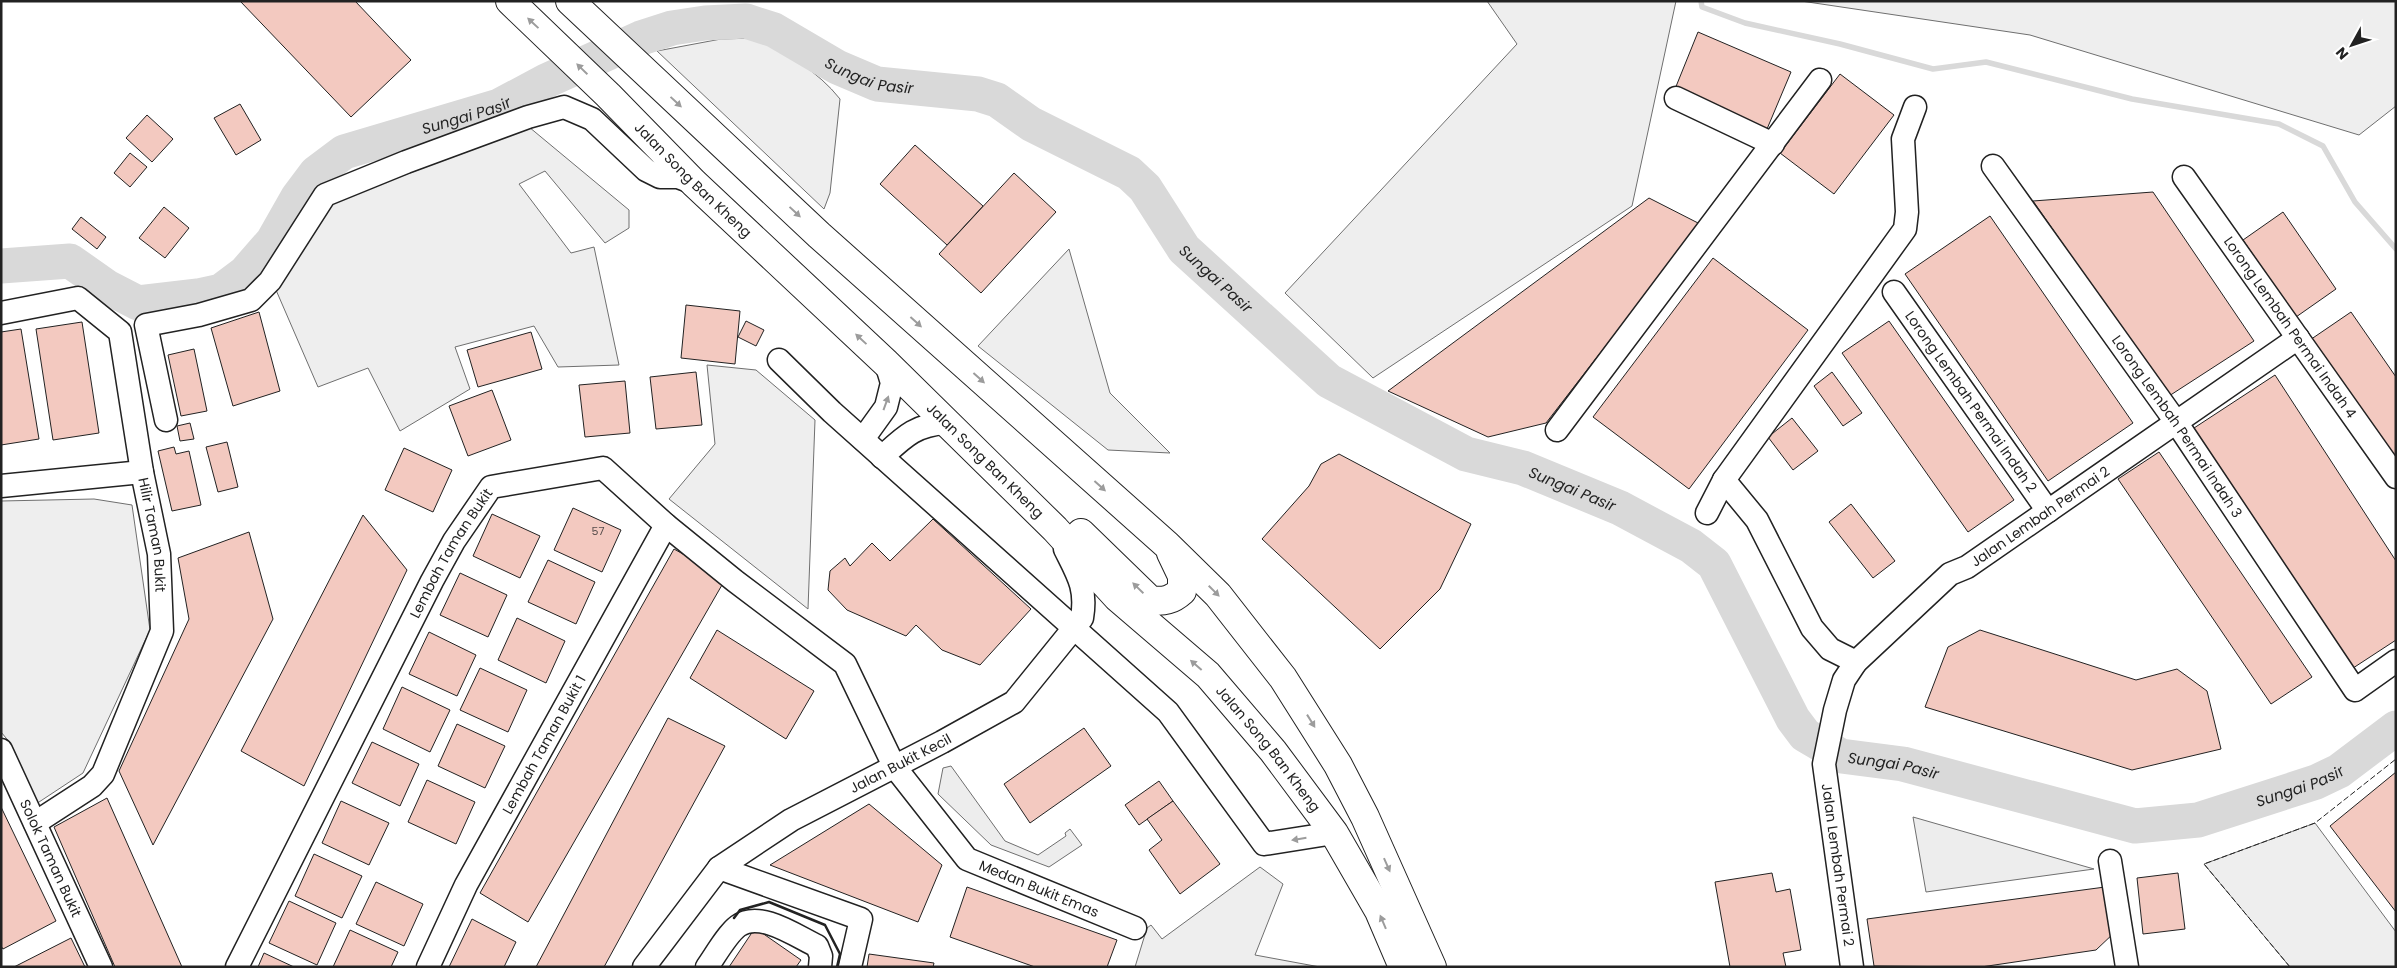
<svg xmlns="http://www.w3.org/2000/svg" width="2397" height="968" font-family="Poppins,sans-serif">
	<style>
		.green { fill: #eee; stroke: #6f6f6f }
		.parking { fill: #ededed; stroke: #6f6f6f }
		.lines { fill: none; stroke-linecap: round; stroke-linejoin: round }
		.stream { stroke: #d9d9d9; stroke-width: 5.5 }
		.river { stroke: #d9d9d9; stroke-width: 35 }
		.building { fill: #f3c9c0; stroke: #222 }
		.minor-casing { stroke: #222; stroke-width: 25 }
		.major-casing { stroke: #222; stroke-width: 30 }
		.minor { stroke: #fff; stroke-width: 22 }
		.major { stroke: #fff; stroke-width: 28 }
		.fence { stroke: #222; stroke-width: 1; stroke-dasharray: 6 2.5; stroke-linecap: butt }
		.wall { stroke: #222; stroke-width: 2.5 }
		.oneway { fill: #9c9c9c }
		.labels { text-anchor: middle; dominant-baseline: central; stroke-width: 4; stroke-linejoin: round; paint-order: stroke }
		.number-label { font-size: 11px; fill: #564c4a }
		.street-label { font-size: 14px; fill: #222; stroke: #fff }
		.water-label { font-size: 15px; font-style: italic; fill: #222; stroke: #fff }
	</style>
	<rect width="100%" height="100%" fill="#fff"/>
	<g class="green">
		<path d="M1487 1H1676L1632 206 1373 378 1285 293 1517 44Z"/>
		<path d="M1801 1H2396V106L2359 135 2030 35Z"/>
		<path d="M756 38C787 54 818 71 840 99L830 193 824 209 657 51 721 39Z"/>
		<path d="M529 127 629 210V228L605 243 545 171 519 184 571 253 594 247 619 365 558 367 534 326 455 347 470 389 400 431 368 368 318 387 276 290 332 203Z"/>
		<path d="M1069 249 1110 393 1170 453 1108 450 978 346Z"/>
		<path d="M707 365 756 370 815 420 808 609 669 499 715 444Z"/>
		<path d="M94 499 132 505 150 630 83 773 36 804 11 744 1 732V501Z"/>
		<path d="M2315 823 2396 932V967H2290L2204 864Z"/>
		<path d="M1260 867 1283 884 1255 955 1320 967H1135L1147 928 1151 925 1162 939Z"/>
	</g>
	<g class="parking">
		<path d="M951 766 1005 841 1038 855 1066 836 1065 833 1070 829 1082 845 1049 867 991 845 938 794 943 768Z"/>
		<path d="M1913 817 2094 869 1926 892Z"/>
	</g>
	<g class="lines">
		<path class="stream" d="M1701 1 1702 7 1745 23 1840 44 1933 69 1986 62 2132 99 2279 124 2323 146 2355 202 2396 249"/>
		<path class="river" id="s1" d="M1 266 70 261 107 287 138 303 198 296 221 291 245 273 273 241 298 197 316 173 344 152 499 106 546 81 641 38 672 28 705 23 746 21 774 30 837 67 877 84 978 94 997 100 1031 124 1129 173 1145 188 1184 249 1329 381 1466 454 1523 468 1620 508 1691 546 1714 564 1793 719 1805 735 1841 756 1903 764 2135 826 2198 820 2316 782 2339 771 2396 728"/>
	</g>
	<g class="building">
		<path d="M240 1H355L411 60 351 117Z"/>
		<path d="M1698 32 1791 72 1767 129 1675 89Z"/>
		<path d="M1840 74 1894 115 1834 194 1780 153Z"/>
		<path d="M240 104 261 140 236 155 214 118Z"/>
		<path d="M147 115 173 139 152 162 126 138Z"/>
		<path d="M915 145 983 206 947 245 880 184Z"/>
		<path d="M130 153 147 167 130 187 114 173Z"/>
		<path d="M1014 173 1056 212 981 293 939 254Z"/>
		<path d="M2153 192 2254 341 2169 396 2033 201Z"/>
		<path d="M1649 198 1700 224 1546 423 1488 437 1388 391Z"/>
		<path d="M164 207 189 228 165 258 139 238Z"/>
		<path d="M2283 212 2336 289 2296 317 2243 240Z"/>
		<path d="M1990 216 2133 423 2048 481 1905 274Z"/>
		<path d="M81 217 106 237 97 249 72 229Z"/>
		<path d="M1713 258 1808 330 1689 489 1593 417Z"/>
		<path d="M686 305 740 311 735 364 681 358Z"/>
		<path d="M259 312 280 391 233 406 211 328Z"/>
		<path d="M2351 312 2396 377V471L2307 342Z"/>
		<path d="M746 321 764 330 756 346 738 337Z"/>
		<path d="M1889 321 2014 500 1968 532 1842 353Z"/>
		<path d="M82 322 99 433 53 440 36 329Z"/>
		<path d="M21 329 39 439 1 445V332Z"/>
		<path d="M531 332 542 369 478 387 467 350Z"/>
		<path d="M194 349 207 411 181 416 168 355Z"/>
		<path d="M696 372 702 425 656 429 650 377Z"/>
		<path d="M1832 372 1862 413 1843 426 1814 386Z"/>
		<path d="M2275 375 2396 561V640L2347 672 2191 430Z"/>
		<path d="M625 381 630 433 585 437 579 385Z"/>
		<path d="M492 390 511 440 468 456 449 406Z"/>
		<path d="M1792 418 1818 451 1793 470 1768 437Z"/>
		<path d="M190 423 194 439 180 441 177 426Z"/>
		<path d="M227 442 238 487 218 492 206 447Z"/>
		<path d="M174 447 176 454 189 451 201 505 172 511 158 451Z"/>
		<path d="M404 448 452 470 433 512 385 490Z"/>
		<path d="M2159 452 2312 677 2271 704 2118 479Z"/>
		<path d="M1339 454 1471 524 1440 589 1380 649 1262 539 1309 486 1321 464Z"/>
		<path d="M1851 504 1895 561 1873 578 1829 522Z"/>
		<path d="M573 508 621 530 602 572 554 550Z"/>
		<path d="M492 514 540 536 520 578 473 556Z"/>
		<path d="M363 515 407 570 304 786 241 751Z"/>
		<path d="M933 519 1031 609 980 665 942 650 916 625 906 636 847 610 828 590 830 571 845 558 850 566 872 543 890 561Z"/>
		<path d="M249 532 273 619 153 845 119 771 189 619 178 558Z"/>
		<path d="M674 549 726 578 528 922 480 893Z"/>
		<path d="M548 560 595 582 576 624 528 602Z"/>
		<path d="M460 573 507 595 488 637 440 615Z"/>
		<path d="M517 618 565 641 546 683 498 660Z"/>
		<path d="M717 630 814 691 786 739 690 678Z"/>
		<path d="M1980 630 2136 680 2177 669 2207 691 2221 749 2132 770 1925 707 1948 647Z"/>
		<path d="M429 632 476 655 457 696 409 674Z"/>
		<path d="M480 668 527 690 508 732 460 710Z"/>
		<path d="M402 687 450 710 430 752 383 729Z"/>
		<path d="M668 718 725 746 604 967H536Z"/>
		<path d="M457 724 505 746 485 788 438 766Z"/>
		<path d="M1084 728 1111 766 1030 823 1004 784Z"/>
		<path d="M372 742 419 764 400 806 352 783Z"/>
		<path d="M2396 772V912L2330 826Z"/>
		<path d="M427 780 475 802 456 844 408 822Z"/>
		<path d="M1159 781 1173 801 1139 825 1125 805Z"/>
		<path d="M107 798 182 967H115L54 827Z"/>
		<path d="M341 801 389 823 369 865 322 843Z"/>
		<path d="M1173 801 1220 864 1180 894 1149 850 1162 840 1147 819Z"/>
		<path d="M869 804 942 865 918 922 770 865Z"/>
		<path d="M1 807 56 921 3 949 1 946Z"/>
		<path d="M314 854 362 876 342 918 295 896Z"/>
		<path d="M1772 873 1776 892 1790 889 1801 950 1783 953 1786 967H1730L1715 882Z"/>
		<path d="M2178 873 2185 929 2143 934 2137 878Z"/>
		<path d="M376 882 423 904 404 946 356 924Z"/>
		<path d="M967 887 1117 940 1107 967H1035L950 937Z"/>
		<path d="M2105 887 2115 932 2096 950 1981 967 1874 966 1867 919Z"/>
		<path d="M289 901 336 923 317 965 269 943Z"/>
		<path d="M472 919 516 942 504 967H449Z"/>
		<path d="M755 928 801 960 796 967H729Z"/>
		<path d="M350 930 398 952 391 967H333Z"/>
		<path d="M71 938 85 967H14Z"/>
		<path d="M264 953 294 967H258Z"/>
		<path d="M869 954 934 963 933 967H867Z"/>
	</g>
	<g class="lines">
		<defs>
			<g id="minor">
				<path d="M1676 98 1773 144"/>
				<path id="s2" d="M1993 166 2176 422 2355 690 2396 661"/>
				<path id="s3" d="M2184 177 2396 477"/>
				<path id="s4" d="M1894 292 2048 511"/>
				<path id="s5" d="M1 313 78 298 120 332 142 472 159 554 162 631 103 774 92 786 35 823"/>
				<path d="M779 360 832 412 1168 712 1264 844 1334 833"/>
				<path d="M166 420 146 325 199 315 251 300 270 281 325 195 406 162 528 117 564 107 592 119 646 170 660 177H678L694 183"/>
				<path d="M1557 430 1820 80"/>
				<path d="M863 439 886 407 892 383 886 363"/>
				<path d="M882 457C904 437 915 425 945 423"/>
				<path d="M1724 480 1757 520 1812 628 1830 649 1856 662"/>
				<path d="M1 486 142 472"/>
				<path d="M1707 513 1724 480 1905 229 1907 212 1903 139 1915 107"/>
				<path id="s6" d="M1 750 101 967"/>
				<path d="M2110 861 2127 967"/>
				<path d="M719 868 861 919 850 967"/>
				<path id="s7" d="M237 967 432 581 454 541 491 487 603 468 666 525 735 581 845 664 894 766 967 859 1135 928"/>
				<path id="s8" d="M428 967 466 885 666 525"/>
				<path id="s9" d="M644 967 719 868 791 820 942 742 1014 702 1082 618C1087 588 1078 575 1065 549"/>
				<path d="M707 967C715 956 727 934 738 926 760 910 796 936 817 946L821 956 820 967"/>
				<path id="s10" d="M1852 967 1824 764 1835 710 1844 680 1856 662 1950 574 1967 567 2298 338"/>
			</g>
			<g id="major">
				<path id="s11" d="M510 1 608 95 694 183 886 363 1055 529 1117 597 1208 675 1273 751 1334 833 1379 911 1403 967"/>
				<path d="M570 1 819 235 1167 545 1218 595 1283 678 1338 765 1365 817 1432 967"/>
				<path d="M1081 533 1150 600C1164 602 1172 600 1182 591V576L1171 553"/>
			</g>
		</defs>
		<use href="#minor" class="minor-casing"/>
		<use href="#major" class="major-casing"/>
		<use href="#minor" class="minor"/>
		<use href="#major" class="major"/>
		<path class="fence" d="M2290 967 2204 864 2315 823 2396 759"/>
		<path class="wall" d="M734 918 740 910 769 902 825 925 840 954 837 967"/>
	</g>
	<defs><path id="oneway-solid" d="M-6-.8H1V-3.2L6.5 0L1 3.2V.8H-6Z" transform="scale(1.25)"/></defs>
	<g class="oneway">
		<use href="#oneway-solid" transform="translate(533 23) rotate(-137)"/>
		<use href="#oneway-solid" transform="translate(582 69) rotate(-136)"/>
		<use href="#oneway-solid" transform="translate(676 102) rotate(43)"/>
		<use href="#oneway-solid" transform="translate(795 212) rotate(43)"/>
		<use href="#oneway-solid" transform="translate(916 322) rotate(42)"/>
		<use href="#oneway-solid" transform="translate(861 339) rotate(-137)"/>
		<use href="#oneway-solid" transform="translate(979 378) rotate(42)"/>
		<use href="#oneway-solid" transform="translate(886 403) rotate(-70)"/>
		<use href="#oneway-solid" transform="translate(1100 486) rotate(42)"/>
		<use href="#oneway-solid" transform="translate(1138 588) rotate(-136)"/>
		<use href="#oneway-solid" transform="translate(1214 591) rotate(45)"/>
		<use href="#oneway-solid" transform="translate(1196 665) rotate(-139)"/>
		<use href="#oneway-solid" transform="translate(1311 721) rotate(58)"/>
		<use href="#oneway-solid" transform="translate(1299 839) rotate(171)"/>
		<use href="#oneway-solid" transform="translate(1387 865) rotate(66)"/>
		<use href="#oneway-solid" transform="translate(1383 922) rotate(-113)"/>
	</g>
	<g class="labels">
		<g class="number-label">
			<text x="598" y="531">57</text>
		</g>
		<g class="street-label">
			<text stroke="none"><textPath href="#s11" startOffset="256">Jalan Song Ban Kheng</textPath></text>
			<text stroke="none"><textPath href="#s3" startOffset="184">Lorong Lembah Permai Indah 4</textPath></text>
			<text stroke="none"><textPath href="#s4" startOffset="134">Lorong Lembah Permai Indah 2</textPath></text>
			<text stroke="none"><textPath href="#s2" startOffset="319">Lorong Lembah Permai Indah 3</textPath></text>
			<text stroke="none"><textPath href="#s11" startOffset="661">Jalan Song Ban Kheng</textPath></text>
			<text stroke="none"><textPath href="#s10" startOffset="549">Jalan Lembah Permai 2</textPath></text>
			<text stroke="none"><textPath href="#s5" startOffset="338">Hilir Taman Bukit</textPath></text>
			<text stroke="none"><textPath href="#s7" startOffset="466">Lembah Taman Bukit</textPath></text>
			<text stroke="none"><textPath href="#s8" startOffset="251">Lembah Taman Bukit 1</textPath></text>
			<text stroke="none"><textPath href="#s11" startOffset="1066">Jalan Song Ban Kheng</textPath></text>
			<text stroke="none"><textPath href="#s9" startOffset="334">Jalan Bukit Kecil</textPath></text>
			<text stroke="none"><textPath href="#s6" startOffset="119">Solok Taman Bukit</textPath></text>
			<text transform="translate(1838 865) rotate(82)">Jalan Lembah Permai 2</text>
			<text stroke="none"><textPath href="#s7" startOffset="1278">Medan Bukit Emas</textPath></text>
		</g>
		<g class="water-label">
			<text stroke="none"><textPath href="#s1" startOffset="984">Sungai Pasir</textPath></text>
			<text stroke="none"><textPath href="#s1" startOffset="549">Sungai Pasir</textPath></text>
			<text stroke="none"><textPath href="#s1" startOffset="1404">Sungai Pasir</textPath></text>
			<text stroke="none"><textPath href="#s1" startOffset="1824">Sungai Pasir</textPath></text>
			<text stroke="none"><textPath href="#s1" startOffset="2274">Sungai Pasir</textPath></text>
			<text stroke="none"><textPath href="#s1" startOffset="2694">Sungai Pasir</textPath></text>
		</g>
	</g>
	<rect width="2397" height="968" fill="none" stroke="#222222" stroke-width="5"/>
	<g transform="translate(2352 45) rotate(230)" stroke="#ffffff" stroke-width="4" paint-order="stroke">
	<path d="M0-4L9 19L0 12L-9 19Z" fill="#222222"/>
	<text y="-8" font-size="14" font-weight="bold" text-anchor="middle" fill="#222222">N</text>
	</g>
</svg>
